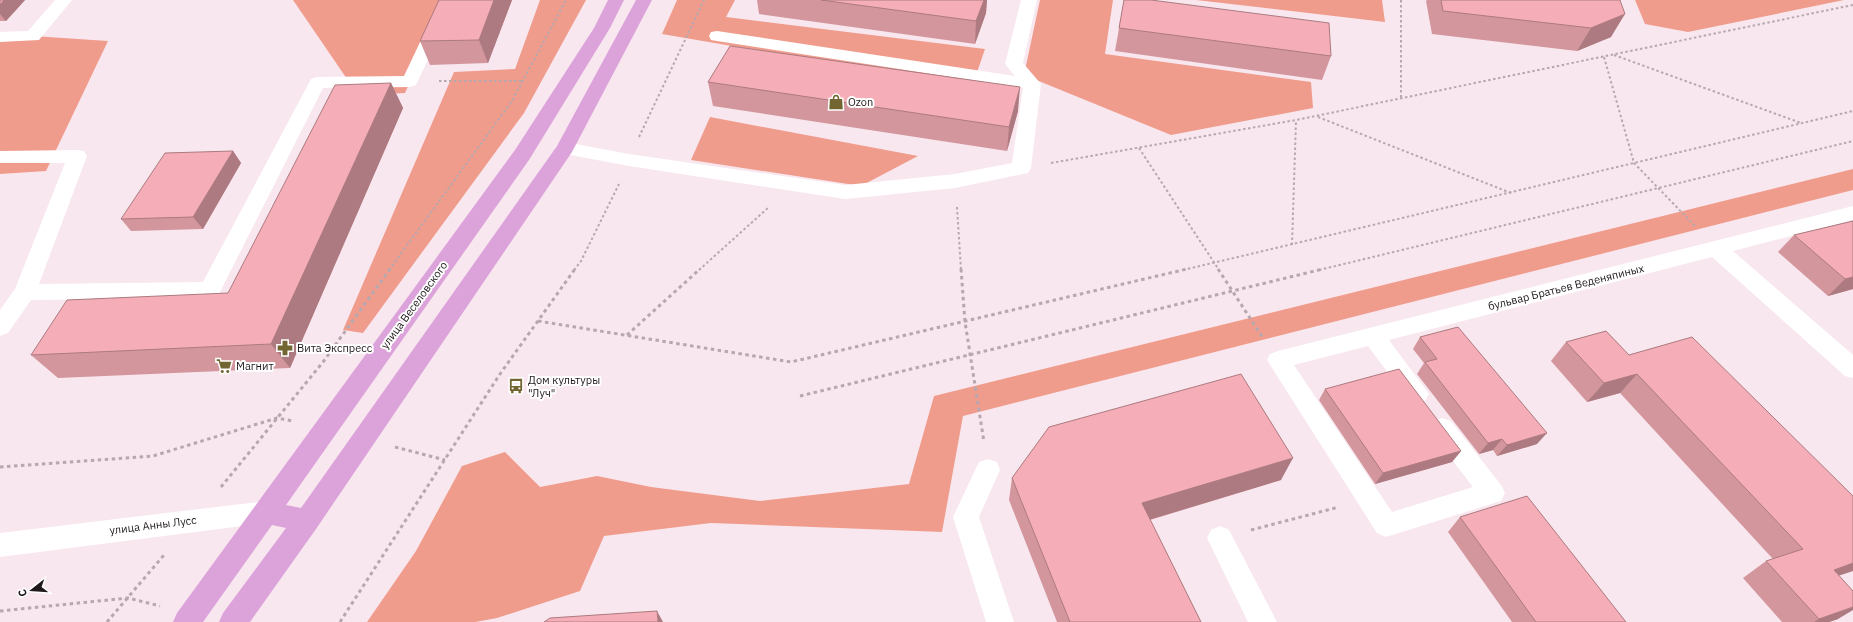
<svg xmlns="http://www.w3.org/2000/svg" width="1853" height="622" font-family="'IBM Plex Sans',sans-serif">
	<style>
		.forest { fill: #f09c8c }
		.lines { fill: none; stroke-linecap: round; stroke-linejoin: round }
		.path-far1 { stroke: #b6a8ae; stroke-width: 2; stroke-dasharray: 2.5 2.5; stroke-linecap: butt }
		.path { stroke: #b6a8ae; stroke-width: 3; stroke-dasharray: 3.5 3.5; stroke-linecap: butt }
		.minor { fill: #fff; fill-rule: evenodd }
		.major { fill: #dca3db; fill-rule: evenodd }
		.wall { fill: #d3969d }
		.shaded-wall { fill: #ac7a80 }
		.building { fill: #f5aeb7; stroke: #ac7a80 }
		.labels { text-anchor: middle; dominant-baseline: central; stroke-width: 4; stroke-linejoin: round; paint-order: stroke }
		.poi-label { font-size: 11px; fill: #1e181a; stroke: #fff; text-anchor: start }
		.street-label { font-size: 11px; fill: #1e181a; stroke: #fff }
	</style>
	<rect width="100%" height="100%" fill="#f9e7ef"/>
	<g class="forest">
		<path d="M293 0H447L405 93 358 95Z"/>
		<path d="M540 0H586L524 113 363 333 343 330 454 72 515 69Z"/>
		<path d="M677 0H735L726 17 985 49 972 87 662 34Z"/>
		<path d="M1040 0H1113L1105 54 1311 82 1313 108 1171 135 1024 75Z"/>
		<path d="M1196 0H1382L1385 22Z"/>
		<path d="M1635 0H1844L1688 32 1645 24Z"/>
		<path d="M33 36 108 41 46 171 0 174V40Z"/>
		<path d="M710 117 918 156 861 186 691 160Z"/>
		<path d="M1853 169V190L963 416 942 532 711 523 604 536 580 591 497 618 475 622H367L416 551 462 466 505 452 540 487 597 476 651 487 760 501 909 484 934 396Z"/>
	</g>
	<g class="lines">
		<g class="path-far1">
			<path d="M1401 0V99"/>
			<path d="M1614 55 1801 123"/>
			<path d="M1604 57 1634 163 1695 226"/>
			<path d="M439 81H523"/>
			<path d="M1318 117 1511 193"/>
			<path d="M639 137 704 0"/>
			<path d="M1139 148 1219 270"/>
			<path d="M1051 163 1296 120 1853 5"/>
			<path d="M957 207 961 270"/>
			<path d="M1292 245 1296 120"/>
			<path d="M389 270 512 101 566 0"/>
			<path d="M574 270 581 261 619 184"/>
			<path d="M699 270 769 207"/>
			<path d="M1183 270 1853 111"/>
			<path d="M1319 270 1853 141"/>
		</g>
		<g class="path">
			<path d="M961 269 965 322 984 442"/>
			<path d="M1218 269 1263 338"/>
			<path d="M538 321 791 362 1187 269"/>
			<path d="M627 335 700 269"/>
			<path d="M800 396 1323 269"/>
			<path d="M395 447 445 460"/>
			<path d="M0 467 153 456 277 418 293 421"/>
			<path d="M221 487 323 362 390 269"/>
			<path d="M1251 530 1339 507"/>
			<path d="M0 611 128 598 160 606"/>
			<path d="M107 622 164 555"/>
			<path d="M340 622 500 374 575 269"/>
		</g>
		<g class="minor">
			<path d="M55 0H72L39 40 0 42V32L28 31Z"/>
			<path d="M440 0H456L416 85 410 87 323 88 218 296 210 298 31 300 8 333 0 336V310L15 289 65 163H0V151L77 150 84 151 87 156 39 284 203 282 311 79 317 77 404 76Z"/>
			<path d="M1021 0H1037L1023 63 1041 84 1031 168 1028 173 955 188 845 199 629 166 565 154 558 152 555 148 558 144 565 142 629 154 845 185 955 174 1012 163 1023 88 717 41 711 40 709 36 711 32 717 31 1015 76 1005 64Z"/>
			<path d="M1853 206V220L1733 251 1853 355V378L1845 376 1712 257 1389 340 1429 394 1425 401 1417 404 1409 401 1368 346 1294 365 1392 512 1473 487 1433 435 1430 428 1433 421 1442 418 1451 421 1501 485 1505 493 1501 501 1386 537 1377 533 1267 360 1270 354 1278 351Z"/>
			<path d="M988 459 997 462 1000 470 979 517 1014 622H986L953 517 979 462Z"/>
			<path d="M266 501 275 504 279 512 275 520 266 523 0 557V533Z"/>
			<path d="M1220 526 1229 530 1277 622H1248L1207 538 1211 530Z"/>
		</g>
		<path class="major" d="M608 0H624L610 28 529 160 286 505 301 508 557 146 636 0H652L572 152 316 529 250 622H219L223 613 286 528 272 525 203 622H173L177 613 515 150 594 28Z"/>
	</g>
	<g class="wall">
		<path d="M0 0H25L6 21H0Z"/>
		<path d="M439 0H512L488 63 430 65 420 41Z"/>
		<path d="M757 0H987L986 13 975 44 759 14Z"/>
		<path d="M1124 0 1331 56 1322 80 1115 51Z"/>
		<path d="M1427 0H1620L1611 37 1577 51 1432 34 1426 1Z"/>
		<path d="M708 82 1018 111 1007 151 713 106Z"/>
		<path d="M391 83 403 108 290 368 58 378 31 355 228 293Z"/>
		<path d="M233 151 241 163 203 229 131 231 121 219Z"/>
		<path d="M1853 221V289L1828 296 1778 252 1794 235Z"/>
		<path d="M1606 331 1839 576 1838 619 1829 622H1782L1743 578 1766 561 1773 559 1620 393 1587 402 1551 361 1566 342Z"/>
		<path d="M1420 337 1537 444 1497 456 1493 450 1479 454 1417 374 1424 363 1413 349Z"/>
		<path d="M1325 389 1461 451 1452 462 1375 484 1319 400Z"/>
		<path d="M1012 478 1281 480 1150 520 1201 622H1057L1009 500Z"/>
		<path d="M1460 517 1626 622H1512L1448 532Z"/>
	</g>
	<g class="shaded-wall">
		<path d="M4 0H25L6 21 0 14V5Z"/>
		<path d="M494 0H512L488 63 479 40Z"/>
		<path d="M984 0H987L986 13 975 44 976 21Z"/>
		<path d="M1625 14 1611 37 1577 51 1591 28Z"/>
		<path d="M391 83 403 108 290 368 271 344Z"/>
		<path d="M1020 87 1018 111 1007 151 1009 127Z"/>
		<path d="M233 151 241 163 203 229 193 217Z"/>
		<path d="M1853 277V289L1828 296 1845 279Z"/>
		<path d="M1637 374 1620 393 1587 402 1604 383Z"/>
		<path d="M1547 433 1537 444 1497 456 1507 445Z"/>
		<path d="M1502 439 1493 450 1479 454 1488 443Z"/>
		<path d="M1461 451 1452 462 1375 484 1383 473Z"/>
		<path d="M1293 458 1281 480 1135 524 1142 503Z"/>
		<path d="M1853 563V571L1808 586 1834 570Z"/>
		<path d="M1853 607V610L1838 619 1829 622H1814L1819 619Z"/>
		<path d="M657 611 663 622H658Z"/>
	</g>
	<g class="building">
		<path d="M0 0H4L0 5Z"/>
		<path d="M439 0H494L479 40 420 41Z"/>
		<path d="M821 0H984L976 21Z"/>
		<path d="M1124 0H1151L1329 23 1331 56 1119 28Z"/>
		<path d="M1441 0H1620L1625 14 1591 28 1443 11Z"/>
		<path d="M730 46 1020 87 1009 127 708 82Z"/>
		<path d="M391 83 271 344 31 355 67 300 228 293 335 85Z"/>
		<path d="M233 151 193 217 121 219 165 153Z"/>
		<path d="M1853 221V277L1845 279 1794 235Z"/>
		<path d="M1458 327 1547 433 1507 445 1502 439 1488 443 1425 362 1437 359 1420 337Z"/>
		<path d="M1606 331 1629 355 1692 337 1853 496V563L1834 570 1853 591V607L1819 619 1766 561 1803 549 1637 374 1604 383 1566 342Z"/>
		<path d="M1399 369 1461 451 1383 473 1325 389Z"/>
		<path d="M1241 374 1293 458 1142 503 1201 622H1070L1012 478 1049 427Z"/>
		<path d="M1527 496 1626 622H1536L1460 517Z"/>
		<path d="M657 611 658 622H544L550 618Z"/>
	</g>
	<defs>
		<symbol id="shop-bare" viewBox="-9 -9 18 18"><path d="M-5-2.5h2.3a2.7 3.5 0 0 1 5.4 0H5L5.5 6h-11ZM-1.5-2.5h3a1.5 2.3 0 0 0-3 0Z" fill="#736532" stroke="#fff" stroke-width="2.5" paint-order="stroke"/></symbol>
		<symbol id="pharmacy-bare" viewBox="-9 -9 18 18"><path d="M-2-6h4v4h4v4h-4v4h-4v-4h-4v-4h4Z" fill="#736532" stroke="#fff" stroke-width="2.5" paint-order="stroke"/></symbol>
		<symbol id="supermarket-bare" viewBox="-9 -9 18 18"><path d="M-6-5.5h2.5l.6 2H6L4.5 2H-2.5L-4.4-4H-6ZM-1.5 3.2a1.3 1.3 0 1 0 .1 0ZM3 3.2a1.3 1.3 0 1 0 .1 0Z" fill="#736532" stroke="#fff" stroke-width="2.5" paint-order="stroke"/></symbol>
		<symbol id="bus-bare" viewBox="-9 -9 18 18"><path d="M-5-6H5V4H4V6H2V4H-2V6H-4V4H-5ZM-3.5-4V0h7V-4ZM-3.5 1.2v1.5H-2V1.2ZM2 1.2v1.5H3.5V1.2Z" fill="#736532" stroke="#fff" stroke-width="2.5" paint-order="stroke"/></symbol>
	</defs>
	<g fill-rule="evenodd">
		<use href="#shop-bare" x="825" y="91" width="22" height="22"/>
		<use href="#pharmacy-bare" x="274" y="337" width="22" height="22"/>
		<use href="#supermarket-bare" x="213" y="355" width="22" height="22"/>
		<use href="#bus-bare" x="505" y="375" width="22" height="22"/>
	</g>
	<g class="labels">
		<g class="poi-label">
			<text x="848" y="102">Ozon</text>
			<text x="297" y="348">Вита Экспресс</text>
			<text x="236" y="366">Магнит</text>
			<text x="528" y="380">Дом культуры<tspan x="528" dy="13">"Луч"</tspan></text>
		</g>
		<g class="street-label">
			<text transform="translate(1566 287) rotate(-14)">бульвар Братьев Веденяпиных</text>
			<text transform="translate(414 305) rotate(-54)">улица Веселовского</text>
			<text transform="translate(153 525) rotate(-7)">улица Анны Лусс</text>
		</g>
	</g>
	<g transform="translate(32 590) rotate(253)" stroke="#ffffff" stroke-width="3" paint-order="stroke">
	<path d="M0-3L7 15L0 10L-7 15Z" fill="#1e181a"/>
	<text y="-6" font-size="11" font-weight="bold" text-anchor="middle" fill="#1e181a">С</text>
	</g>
</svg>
